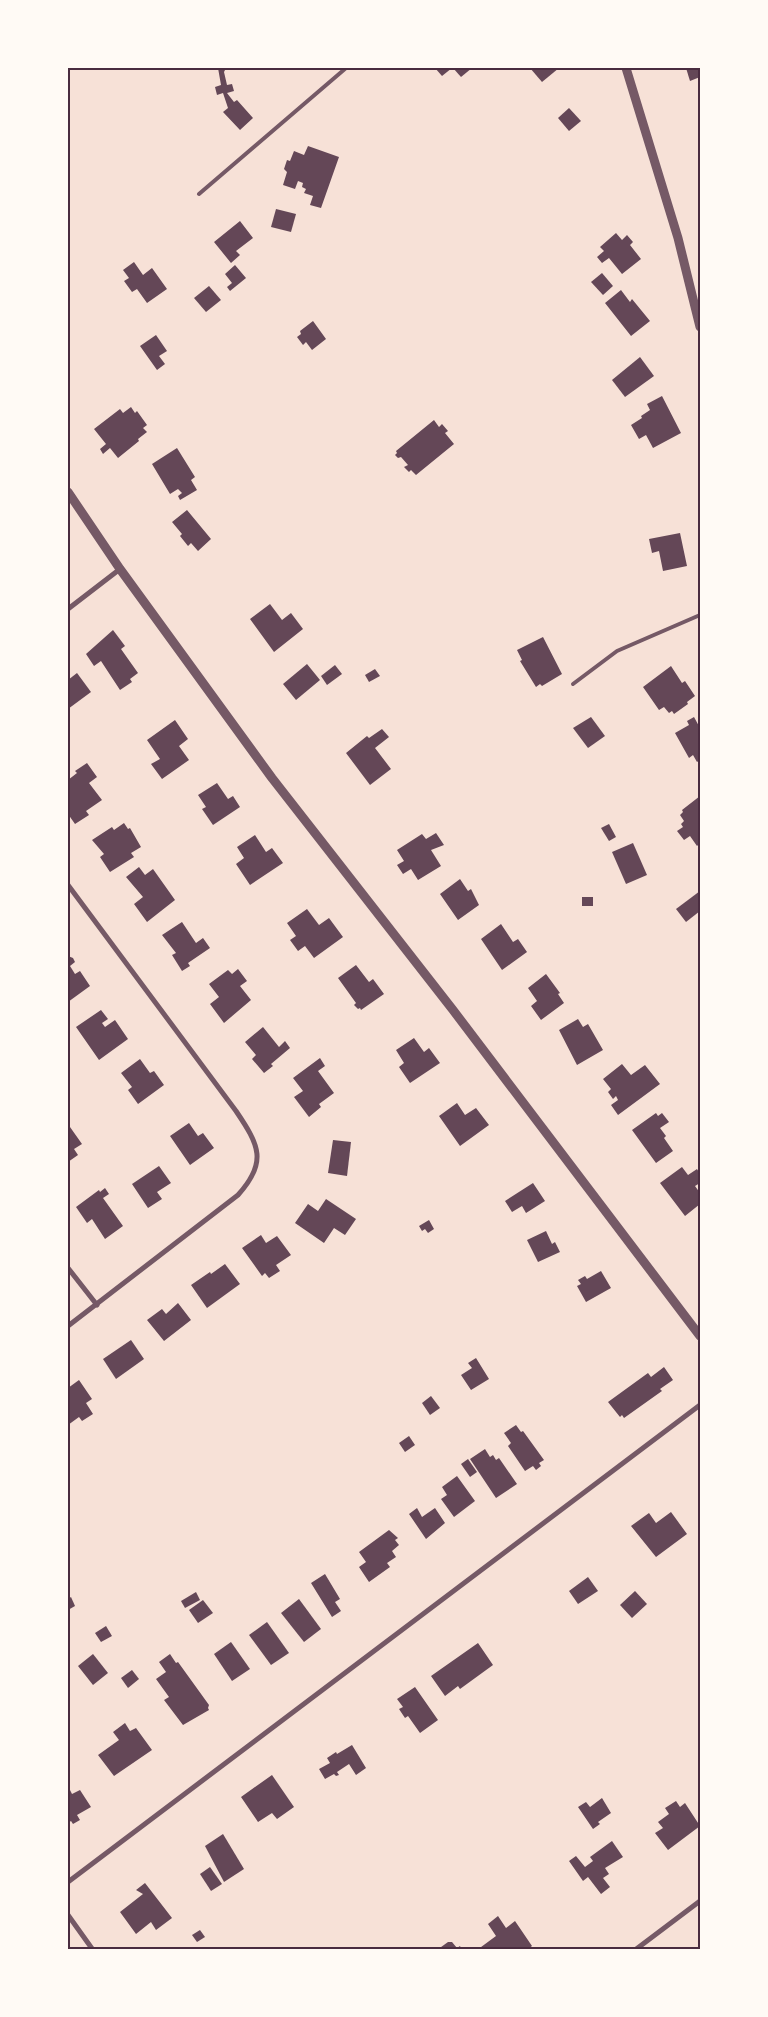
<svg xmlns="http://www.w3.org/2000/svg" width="768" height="2017" font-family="'Noto Sans',sans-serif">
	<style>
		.building { fill: #644757 }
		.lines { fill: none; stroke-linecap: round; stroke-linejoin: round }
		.service { stroke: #755966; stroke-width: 4 }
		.minor { stroke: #755966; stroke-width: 5 }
		.tertiary { stroke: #755966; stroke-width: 9 }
		.neatline { fill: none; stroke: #4a2c40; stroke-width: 2 }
	</style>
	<rect width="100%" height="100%" fill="#f7e1d7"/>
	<g class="building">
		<path d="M218 68H226L224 72 227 85 232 84 234 91 227 93 234 102 237 100 253 118 240 130 223 112 228 108 223 93 217 95 215 87 221 85Z"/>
		<path d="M435 68H452L442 76Z"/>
		<path d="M453 68H472L461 77Z"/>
		<path d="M530 68H559L542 82Z"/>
		<path d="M686 68H700V77L690 81Z"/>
		<path d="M569 108 581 121 569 131 558 118Z"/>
		<path d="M308 146 339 157 321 208 310 205 313 196 304 193 306 189 302 187 303 183 298 181 295 189 283 185 287 172 284 169 287 160 290 161 294 151 304 155Z"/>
		<path d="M276 209 296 214 291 232 271 227Z"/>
		<path d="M240 221 253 238 236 251 240 255 231 263 214 242Z"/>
		<path d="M616 233 622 240 627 235 633 242 630 245 641 259 622 274 609 258 602 263 597 257 604 251 600 247Z"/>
		<path d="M134 262 143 275 152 268 167 289 147 303 137 289 132 292 124 281 129 278 123 270Z"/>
		<path d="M235 265 246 278 230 291 227 287 232 283 225 274Z"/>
		<path d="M602 273 613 286 603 295 591 282Z"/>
		<path d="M209 286 221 300 206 312 194 298Z"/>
		<path d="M621 290 630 302 632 299 650 321 631 336 605 303Z"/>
		<path d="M313 321 326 339 312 350 306 342 303 345 297 337 301 334 300 331Z"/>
		<path d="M156 335 167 351 159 356 165 364 157 370 140 346Z"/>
		<path d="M640 357 654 376 625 397 612 380Z"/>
		<path d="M662 396 681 433 653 448 646 435 639 439 631 425 642 418 641 416 650 410 647 404Z"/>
		<path d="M131 407 135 413 137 411 147 425 143 428 147 432 138 439 139 441 118 458 110 448 103 454 100 449 106 444 94 429 120 409 123 413Z"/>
		<path d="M434 420 439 427 442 424 448 431 445 433 454 444 416 475 411 470 409 472 404 467 408 465 401 457 398 458 395 455 397 453 396 451Z"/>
		<path d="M177 448 195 477 191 480 197 490 180 500 178 496 182 493 178 489 170 494 152 464Z"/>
		<path d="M187 510 211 539 198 551 191 543 188 546 180 536 182 534 172 522Z"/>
		<path d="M680 533 687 566 663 571 659 551 652 553 649 539Z"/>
		<path d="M270 604 282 620 291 613 303 629 274 652 250 619Z"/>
		<path d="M113 630 125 646 121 649 138 673 130 679 132 682 120 690 101 661 94 666 86 654Z"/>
		<path d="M543 637 562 674 542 686 540 684 536 687 520 661 522 660 517 650Z"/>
		<path d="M307 664 320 680 296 700 283 684Z"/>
		<path d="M335 665 342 674 327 685 321 676Z"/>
		<path d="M671 666 682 683 685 681 695 696 687 702 688 704 674 714 672 711 669 713 664 707 659 710 643 687Z"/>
		<path d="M375 669 380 676 369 682 365 675Z"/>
		<path d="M77 673 91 692 68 709V680Z"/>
		<path d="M591 717 605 736 588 748 573 728Z"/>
		<path d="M694 717 700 728V760L697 762 693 755 689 758 675 733 689 725 687 721Z"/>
		<path d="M175 720 188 739 179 746 189 760 162 779 151 764 160 759 147 740Z"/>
		<path d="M382 729 389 737 375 748 391 769 370 785 346 753 367 736 369 738Z"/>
		<path d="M87 763 97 777 89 783 102 800 86 811 89 815 75 824 68 814V799L70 797 68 794V780L77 773 75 771Z"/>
		<path d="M217 783 228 799 233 796 240 807 213 825 202 809 206 807 198 795Z"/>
		<path d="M700 796V843L697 846 690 836 684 840 677 831 683 827 681 824 684 821 680 815 683 812 682 810Z"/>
		<path d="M124 823 128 829 130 828 141 847 131 853 134 857 110 872 100 857 104 854 92 840 112 827 114 830Z"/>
		<path d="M609 824 616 837 609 841 601 828Z"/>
		<path d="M436 833 444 845 431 850 441 866 418 880 411 869 403 874 397 865 404 861 397 850 422 834 426 839Z"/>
		<path d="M255 835 266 852 272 848 283 863 250 885 236 864 244 858 237 847Z"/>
		<path d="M633 843 647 875 626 884 612 852Z"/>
		<path d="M139 867 145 875 153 869 175 900 147 922 134 904 143 897 126 877Z"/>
		<path d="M460 879 468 891 471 889 479 905 458 920 440 894Z"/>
		<path d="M700 891V911L686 922 676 909Z"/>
		<rect x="582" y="897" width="11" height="9"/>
		<path d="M307 909 319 925 329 918 343 937 314 958 305 946 298 951 290 940 296 936 287 923Z"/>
		<path d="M182 922 196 943 203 938 210 948 188 963 190 966 182 971 172 955 176 953 162 935Z"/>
		<path d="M501 924 513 942 518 939 527 952 502 970 481 939Z"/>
		<path d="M68 956 73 958 75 962 70 966 75 974 80 971 90 986 68 1002Z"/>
		<path d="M356 965 369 982 373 979 384 994 361 1010 360 1008 358 1009 354 1005 356 1003 338 978Z"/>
		<path d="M238 969 247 981 240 986 251 1000 224 1023 210 1004 219 997 209 984 228 970 232 974Z"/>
		<path d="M546 974 560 993 558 994 564 1003 541 1020 531 1006 537 1001 528 988Z"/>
		<path d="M101 1010 108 1019 102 1023 105 1027 115 1020 128 1039 99 1060 76 1027Z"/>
		<path d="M578 1019 583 1027 588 1024 603 1050 577 1065 559 1030Z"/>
		<path d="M263 1027 279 1047 285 1041 290 1048 271 1064 273 1066 264 1073 252 1059 256 1055 245 1042Z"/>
		<path d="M414 1038 424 1052 429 1048 440 1063 410 1083 399 1067 404 1063 396 1050Z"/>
		<path d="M320 1058 325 1066 318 1071 334 1093 319 1104 321 1107 309 1117 294 1097 303 1091 293 1078Z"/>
		<path d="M140 1059 150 1073 154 1071 164 1085 138 1104 128 1090 132 1087 121 1073Z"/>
		<path d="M622 1064 631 1075 645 1065 660 1084 618 1115 611 1105 618 1100 616 1096 613 1099 608 1092 611 1089 603 1079Z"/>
		<path d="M457 1103 465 1115 476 1108 489 1125 460 1146 439 1116Z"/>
		<path d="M656 1113 658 1116 662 1113 669 1122 660 1128 666 1136 664 1138 673 1151 656 1163 632 1130Z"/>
		<path d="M189 1123 198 1136 203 1133 214 1148 190 1165 170 1136Z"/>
		<path d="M70 1127 82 1144 74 1149 78 1155 68 1162V1129Z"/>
		<path d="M333 1140 351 1142 347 1176 328 1173Z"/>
		<path d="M159 1166 171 1183 157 1192 162 1199 148 1208 132 1184Z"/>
		<path d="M682 1167 688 1175 697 1169 700 1174V1183L695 1186 700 1193V1204L685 1216 660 1183Z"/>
		<path d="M533 1183 545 1201 526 1213 522 1206 512 1212 505 1201Z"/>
		<path d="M105 1188 109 1194 103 1198 123 1226 105 1239 92 1219 87 1223 76 1207 99 1190 100 1192Z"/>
		<path d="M326 1199 356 1219 345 1235 334 1228 324 1243 295 1223 308 1204 318 1211Z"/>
		<path d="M429 1220 434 1229 428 1233 425 1229 422 1231 419 1226Z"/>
		<path d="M546 1231 552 1244 555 1242 560 1252 538 1262 527 1240Z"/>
		<path d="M261 1235 266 1243 277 1236 291 1255 276 1265 280 1271 269 1278 265 1273 262 1276 242 1248Z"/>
		<path d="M225 1264 240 1284 207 1308 191 1285 210 1272 211 1274Z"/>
		<path d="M601 1271 611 1288 586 1302 577 1286 581 1284 578 1280 585 1276 587 1279Z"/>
		<path d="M178 1303 191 1320 164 1341 147 1320 162 1309 166 1314Z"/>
		<path d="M131 1340 144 1359 116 1379 103 1359Z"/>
		<path d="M476 1358 489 1379 471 1390 461 1375 472 1368 468 1363Z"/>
		<path d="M664 1367 673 1380 660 1389 662 1391 624 1418 622 1415 620 1417 608 1402 648 1373 651 1377Z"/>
		<path d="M79 1380 92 1399 86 1403 93 1414 82 1421 79 1417 68 1425V1388Z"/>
		<path d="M431 1396 440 1408 430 1415 422 1403Z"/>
		<path d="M516 1425 521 1432 523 1431 544 1460 539 1463 541 1466 536 1470 533 1466 525 1471 508 1446 511 1443 504 1433Z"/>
		<path d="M409 1436 415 1445 405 1452 399 1443Z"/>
		<path d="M485 1449 490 1457 493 1455 496 1460 499 1458 517 1484 496 1498 470 1459Z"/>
		<path d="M468 1459 477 1472 470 1477 461 1464Z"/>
		<path d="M457 1476 475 1501 454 1517 441 1499 447 1495 442 1487Z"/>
		<path d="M417 1508 422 1517 435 1508 445 1523 426 1539 409 1514Z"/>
		<path d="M671 1512 687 1534 656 1557 631 1526 649 1513 656 1523Z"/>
		<path d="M389 1530 398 1538 395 1540 399 1545 392 1551 396 1557 387 1563 390 1567 369 1582 359 1567 366 1562 359 1552Z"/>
		<path d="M325 1574 340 1599 335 1602 341 1611 332 1617 311 1583Z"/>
		<path d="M588 1577 598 1591 578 1604 569 1591Z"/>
		<path d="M635 1591 647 1604 632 1618 620 1605Z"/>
		<path d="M196 1592 200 1600 185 1608 181 1601Z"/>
		<path d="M71 1597 75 1606 68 1610V1599Z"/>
		<path d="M299 1599 321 1629 304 1642 281 1613Z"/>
		<path d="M203 1600 213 1613 198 1623 189 1610Z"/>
		<path d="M267 1622 289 1653 271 1665 249 1635Z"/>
		<path d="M106 1626 112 1636 101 1642 95 1633Z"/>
		<path d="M231 1642 250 1669 232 1681 214 1654Z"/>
		<path d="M478 1643 493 1665 460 1689 458 1686 445 1696 431 1676Z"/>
		<path d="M93 1654 108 1673 93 1685 78 1666Z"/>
		<path d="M170 1654 176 1663 178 1662 209 1705 208 1708 209 1710 183 1725 164 1700 169 1697 156 1679 166 1672 159 1662Z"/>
		<path d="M132 1670 139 1679 128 1688 121 1678Z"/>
		<path d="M415 1687 438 1720 420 1733 408 1716 405 1718 399 1709 403 1707 397 1699Z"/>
		<path d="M125 1723 130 1731 136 1728 152 1750 114 1776 98 1755 119 1740 113 1732Z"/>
		<path d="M352 1745 366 1768 356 1775 349 1764 337 1772 339 1775 336 1776 334 1774 325 1779 319 1769 330 1763 327 1758 336 1752 337 1754Z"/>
		<path d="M272 1775 294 1807 277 1819 272 1813 258 1822 241 1797Z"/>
		<path d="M70 1790 72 1794 80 1790 91 1807 77 1815 80 1820 73 1824 71 1821 68 1823V1792Z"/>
		<path d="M602 1798 611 1813 598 1822 600 1824 593 1829 578 1807 586 1802 590 1807Z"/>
		<path d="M676 1801 680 1807 685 1803 700 1826 668 1850 655 1833 663 1828 658 1822 669 1814 665 1808Z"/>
		<path d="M223 1834 244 1869 224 1882 205 1846Z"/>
		<path d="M612 1841 623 1857 605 1868 609 1874 603 1878 610 1887 601 1894 588 1877 583 1881 569 1861 576 1856 585 1867 593 1861 590 1857Z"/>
		<path d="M210 1867 222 1884 211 1891 200 1874Z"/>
		<path d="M145 1883 172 1918 156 1930 151 1922 136 1934 120 1912 143 1894 136 1890Z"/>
		<path d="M498 1916 506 1928 515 1921 532 1946 527 1950H477L496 1936 488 1924Z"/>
		<path d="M200 1930 205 1937 197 1942 192 1935Z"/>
		<path d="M448 1942H452L457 1948 460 1946 462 1950H437Z"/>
	</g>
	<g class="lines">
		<g class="service">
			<path d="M199 194 346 68"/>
			<path d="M573 684 617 651 700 615"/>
		</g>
		<g class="minor">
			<path d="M68 609 120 569"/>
			<path d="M68 885 236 1111C259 1145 268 1162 238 1195L68 1326"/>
			<path d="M68 1268 97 1305"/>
			<path d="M68 1882 700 1405"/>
			<path d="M68 1915 93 1950"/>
			<path d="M635 1950 700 1901"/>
		</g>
		<g class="tertiary">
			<path d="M626 68 678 238 700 327"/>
			<path d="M68 492 120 569 272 778 453 1010 700 1336"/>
		</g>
	</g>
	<rect width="768" height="2017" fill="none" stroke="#fffaf5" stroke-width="138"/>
	<rect x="69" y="69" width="630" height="1879" class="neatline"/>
</svg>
